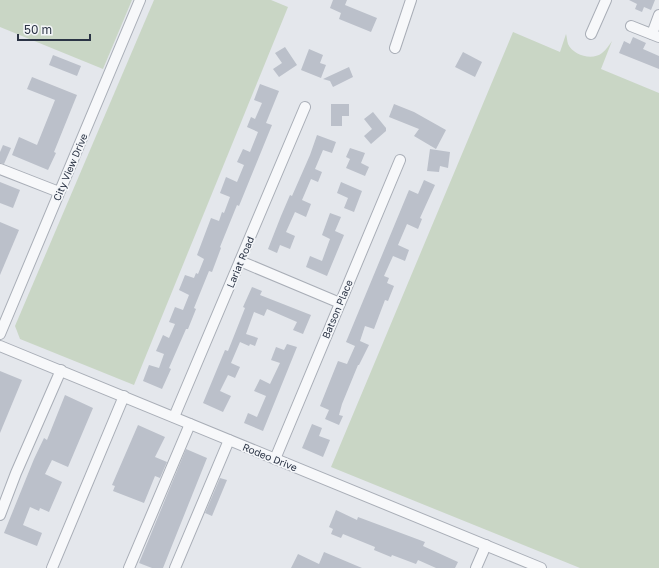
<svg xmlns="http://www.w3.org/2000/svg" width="659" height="568" font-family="'Golos Text',sans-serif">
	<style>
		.green { fill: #c9d6c5 }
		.building { fill: #bbc0ca }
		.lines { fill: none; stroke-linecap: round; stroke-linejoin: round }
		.minor-casing { stroke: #a9aeb7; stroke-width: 12 }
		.minor { stroke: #f7f8fa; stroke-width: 10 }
		.labels { text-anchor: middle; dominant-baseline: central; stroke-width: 3.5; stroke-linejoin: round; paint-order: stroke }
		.street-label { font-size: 10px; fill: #2b3445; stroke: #f4f6f9 }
	</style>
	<rect width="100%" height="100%" fill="#e4e7ec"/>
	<g class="green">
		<path d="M0 0H132L103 69 0 27Z"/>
		<path d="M154 0H271L288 7 134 385 20 339 15 326Z"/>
		<path d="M513 32 560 52 566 34C567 37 567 41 568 44 573 55 592 61 602 53 606 50 609 45 612 41L601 69 659 93V568H580L331 467Z"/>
	</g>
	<g class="building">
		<path d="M333 0H347L345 5 377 18 371 32 339 19 341 13 330 8Z"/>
		<path d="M629 0H655L651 10 644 7 642 12 635 9 637 4Z"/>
		<path d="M633 37 646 43 643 49 659 56V69L619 53 624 41 630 44Z"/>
		<path d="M285 47 297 65 279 77 273 69 282 63 275 53Z"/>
		<path d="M309 49 323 55 320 63 326 65 321 78 301 70Z"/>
		<path d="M463 52 482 62 475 77 455 67Z"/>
		<path d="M53 55 81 66 77 76 49 65Z"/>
		<path d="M349 67 353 77 333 87 330 81 323 79Z"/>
		<path d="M32 77 77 95 54 152 56 153 48 170 12 155 19 137 37 145 55 100 27 89Z"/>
		<path d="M260 84 279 91 266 123 272 125 239 206 237 205 220 247 221 248 212 272 209 271 194 308 196 309 188 329H186L169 368 171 369 162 389 143 381 149 365 159 368 164 354 156 351 163 335 169 338 175 324 169 322 175 307 183 310 189 295 179 290 185 275 194 278 196 273 198 274 204 259 197 255 211 218 219 221 222 212 224 213 230 197 220 193 226 177 237 182 244 165 237 162 243 149 250 152 258 132 247 127 251 117 255 119 262 103 254 100Z"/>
		<path d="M331 104H349V116H342V126H331Z"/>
		<path d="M394 104 414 112 446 130 436 149 414 136 419 129 389 117Z"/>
		<path d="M373 112 386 128V131L371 144 364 136 372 129 364 119Z"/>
		<path d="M317 135 336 142 332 153 323 150 315 169 322 172 318 182 311 179 302 200 311 204 306 217 295 212 286 232 295 236 290 249 280 245 277 253 268 249 281 216 290 195 292 196 310 155Z"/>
		<path d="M3 145 11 148 4 164 0 163V152Z"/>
		<path d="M350 148 365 153 361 163 369 167 365 176 346 168 350 159 346 157Z"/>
		<path d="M430 149 450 152 448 168 440 166 439 172 427 171Z"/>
		<path d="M424 180 435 185 420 218 422 219 418 229 407 224 398 245 409 250 405 261 393 256 384 276 389 278 387 283 394 286 388 301 385 300 374 329 365 326 360 341 369 345 359 365H358L342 404 339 415 343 416 339 425 325 419 329 410 320 406 338 361 347 364 355 346 346 342 409 190 418 194Z"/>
		<path d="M0 182 20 190 13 208 0 203Z"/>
		<path d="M341 182 362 191 354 212 344 208 348 198 337 193Z"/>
		<path d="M330 213 341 217 335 231 344 235 327 276 306 267 310 256 322 261 330 239 322 235Z"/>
		<path d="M0 222 19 230 0 275Z"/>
		<path d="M252 287 262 291 260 295 311 315 303 334 293 330 297 322 267 309 264 316 254 312 246 334 258 338 255 346 250 344 249 346 240 342 231 363 240 367 235 378 228 375 220 391 231 396 223 412 203 403 225 350 228 351 245 308 243 307Z"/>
		<path d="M287 344 297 347 263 431 244 423 248 413 257 417 266 396 254 391 260 379 270 384 280 363 271 360 276 347 284 350Z"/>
		<path d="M0 371 22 380 0 433Z"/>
		<path d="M65 395 93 408 68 467 52 460 45 474 62 482 49 512 40 508 39 511 30 507 23 525 42 533 37 546 4 533 34 459 44 438 47 440Z"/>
		<path d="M312 424 322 428 319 436 330 440 323 457 302 448Z"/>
		<path d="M138 425 165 437 155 457 167 462 160 478 155 476 144 503 113 491 115 486 112 485Z"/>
		<path d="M186 449 207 458 163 568H152L139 563Z"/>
		<path d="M220 478 227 480 212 516 205 513Z"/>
		<path d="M336 510 357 520 358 517 425 542 423 546 458 562 455 568H436L418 560 416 564 392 555 391 557 374 550 375 547 343 534 341 538 331 534 333 529 329 527Z"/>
		<path d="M324 552 362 568H291L298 554 319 564Z"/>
	</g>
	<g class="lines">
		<defs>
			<g id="minor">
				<path d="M631 26 659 37"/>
				<path d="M591 34 606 0"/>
				<path d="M652 34 659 15"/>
				<path d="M395 48 411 0"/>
				<path d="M0 169 59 192"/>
				<path d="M240 261 340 303"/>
				<path d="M0 334 140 0"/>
				<path d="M0 346 541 568"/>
				<path d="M174 417 305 107"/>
				<path d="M275 459 400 160"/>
				<path d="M0 515 16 473 61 370"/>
				<path d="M52 568 124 396"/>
				<path d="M129 568 190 424"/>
				<path d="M175 568 229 440"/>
				<path d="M476 568 486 545"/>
			</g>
		</defs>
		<use href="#minor" class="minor-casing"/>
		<use href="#minor" class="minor"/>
	</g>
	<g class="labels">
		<g class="street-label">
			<text transform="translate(70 167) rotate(-67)">City View Drive</text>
			<text transform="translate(240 262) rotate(-67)">Lariat Road</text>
			<text transform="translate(337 309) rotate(-67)">Batson Place</text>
			<text transform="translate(270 457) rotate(22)">Rodeo Drive</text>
		</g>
	</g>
	<path d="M18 34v6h72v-6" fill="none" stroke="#2b3445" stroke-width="2"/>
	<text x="24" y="34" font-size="12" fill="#2b3445" stroke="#f4f6f9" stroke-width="3" paint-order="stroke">50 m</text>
</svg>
